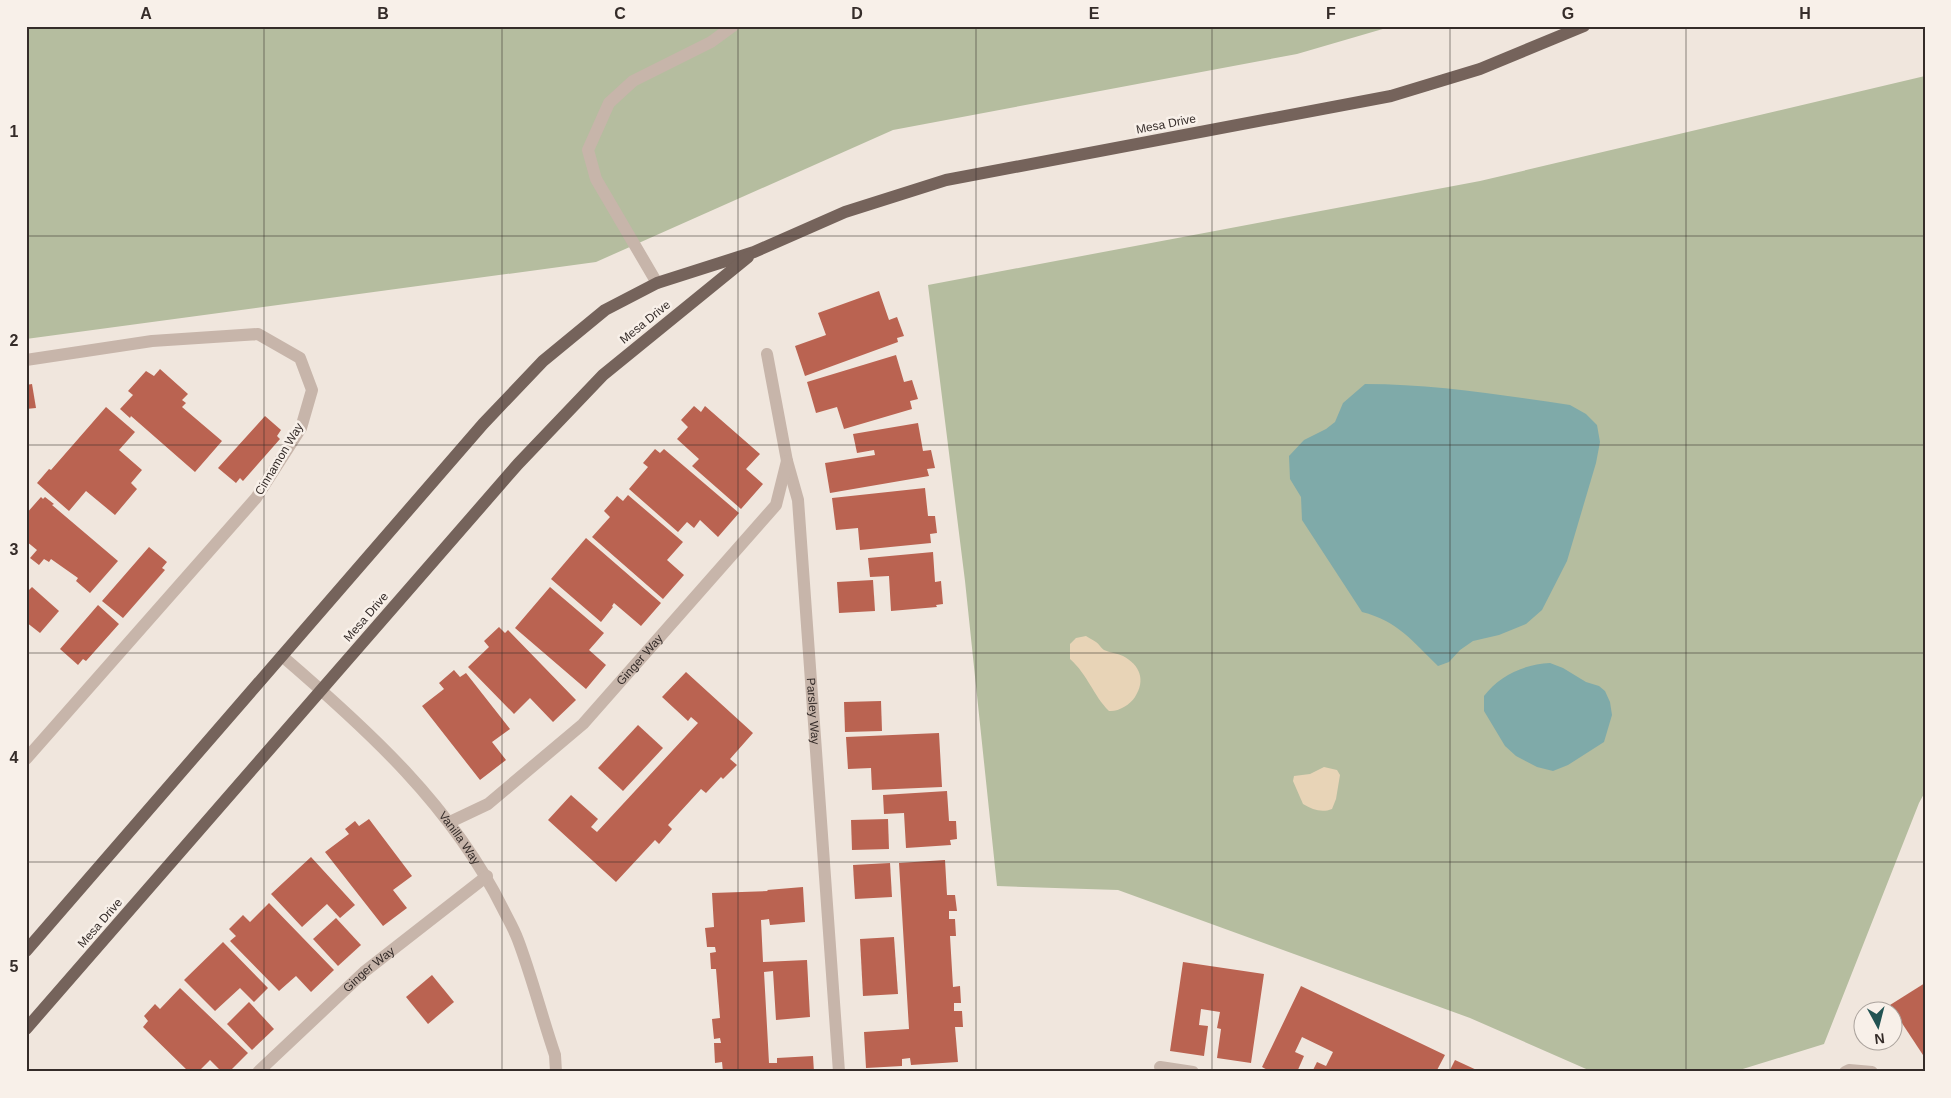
<svg xmlns="http://www.w3.org/2000/svg" width="1951" height="1098" font-family="Arial,sans-serif">
	<style>
		.green { fill: #b5bd9f }
		.sand { fill: #e8d4b7 }
		.water { fill: #7faaa9 }
		.building { fill: #ba6351 }
		.lines { fill: none; stroke-linecap: round; stroke-linejoin: round }
		.minor { stroke: #c7b5aa; stroke-width: 12 }
		.major { stroke: #75635b; stroke-width: 12 }
		.grid { fill: none; stroke: #352c29; stroke-width: 1; stroke-opacity: 0.55 }
		.labels { text-anchor: middle; dominant-baseline: central; stroke-width: 5; stroke-linejoin: round; paint-order: stroke }
		.street-label { font-size: 12px; fill: #352c29; stroke: #f8f0e9 }
		.neatline { fill: none; stroke: #352c29; stroke-width: 2 }
		.grid-label { font-size: 16px; text-anchor: middle; font-weight: bold; fill: #352c29 }
	</style>
	<rect width="100%" height="100%" fill="#f0e6dd"/>
	<g class="green">
		<path d="M26 26H1393L1297 54 893 130 596 262 26 339Z"/>
		<path d="M1925 76V792L1919 803 1824 1044 1733 1072H1593L1470 1018 1118 890 997 886 965 581 928 285 1480 181Z"/>
	</g>
	<g class="sand">
		<path d="M1086 636C1089 638 1093 640 1096 642 1099 644 1101 648 1104 650 1110 653 1117 653 1123 656 1140 665 1146 680 1135 697 1130 705 1118 712 1109 711 1093 695 1088 675 1070 659V644L1076 638Z"/>
		<path d="M1324 767 1337 770 1340 775 1336 799 1332 809C1322 813 1313 810 1303 804L1293 781 1294 776 1310 774Z"/>
	</g>
	<g class="water">
		<path d="M1365 384C1433 384 1502 395 1570 405L1586 414 1597 425 1600 442 1596 463 1567 561 1542 610 1526 624 1499 635 1473 641 1460 650 1449 662 1438 666C1412 641 1398 621 1362 612L1302 520 1301 497 1290 479 1289 456 1304 440 1326 429 1335 422 1343 403Z"/>
		<path d="M1550 663 1563 668 1586 682 1599 686 1605 691 1610 702 1612 715 1604 742 1568 765 1553 771 1537 767 1516 756 1505 746 1484 711V696C1499 676 1524 664 1550 663Z"/>
	</g>
	<g class="building">
		<path d="M879 291 889 320 897 317 904 336 897 338 898 342 805 376 795 346 826 335 818 313Z"/>
		<path d="M896 355 904 382 912 380 918 399 910 401 912 409 844 429 837 407 816 413 807 382Z"/>
		<path d="M160 369 188 394 182 400 186 403 182 407 222 441 195 472 131 416 130 418 120 409 133 395 128 391 146 371 154 376Z"/>
		<path d="M32 384 36 408 26 409V385Z"/>
		<path d="M694 406 701 412 705 406 760 454 746 469 763 484 741 509 692 466 699 459 677 439 688 427 681 420Z"/>
		<path d="M106 407 135 432 119 450 142 470 131 483 137 489 115 515 86 491 69 511 37 483 49 469 51 470Z"/>
		<path d="M265 416 281 430 277 436 280 439 243 481 240 478 236 483 218 468Z"/>
		<path d="M918 423 923 451 931 450 935 468 927 469 929 476 830 493 825 463 875 455 874 450 857 453 853 434Z"/>
		<path d="M655 449 660 453 664 449 739 513 718 537 700 520 694 528 687 522 678 532 629 489 648 467 643 463Z"/>
		<path d="M925 488 928 516H935L937 533 930 534 931 543 860 550 858 528 836 530 832 498Z"/>
		<path d="M628 495 683 542 667 560 684 575 663 599 592 537 610 517 604 511 617 496 623 501Z"/>
		<path d="M41 497 43 499 45 497 54 504 52 505 118 561 90 593 76 581 78 578 51 559 49 562 44 559 39 565 30 558 37 550 26 541V514Z"/>
		<path d="M586 538 661 603 641 626 614 603 612 606 613 607 601 622 551 579Z"/>
		<path d="M149 547 167 562 162 568 165 570 123 618 102 601Z"/>
		<path d="M933 552 935 582 941 581 943 604 936 605 937 607 891 611 889 576 870 577 868 558Z"/>
		<path d="M873 580 875 611 839 613 837 582Z"/>
		<path d="M32 587 59 611 40 633 26 622V593Z"/>
		<path d="M550 587 604 633 589 650 606 665 586 689 515 628Z"/>
		<path d="M98 605 119 624 86 661 83 659 78 665 60 649Z"/>
		<path d="M499 627 505 633 508 630 576 700 553 722 530 698 514 714 468 667 489 647 484 641Z"/>
		<path d="M454 670 460 677 466 673 510 729 492 742 506 760 480 780 422 706 444 689 439 683Z"/>
		<path d="M686 672 753 733 730 759 737 765 723 779 721 777 706 793 701 789 668 825 672 829 659 844 655 840 616 882 548 820 571 795 598 819 591 827 597 832 698 723 691 717 688 721 662 697Z"/>
		<path d="M881 701 882 731 845 732 844 702Z"/>
		<path d="M638 725 663 748 623 791 598 768Z"/>
		<path d="M939 733 942 787 872 790 871 768 848 769 846 737Z"/>
		<path d="M947 791 949 821H956L957 839 950 840 951 845 906 848 904 813 884 814 883 795Z"/>
		<path d="M369 819 412 876 393 890 407 908 383 926 325 852 349 834 345 829 355 821 359 826Z"/>
		<path d="M888 819 889 849 852 850 851 820Z"/>
		<path d="M311 857 355 905 340 918 327 904 302 927 271 894Z"/>
		<path d="M945 860 947 895H955L957 911H949V919H955L956 936H950L953 987 960 986 961 1003H954V1011H962L963 1027H955L958 1062 911 1065 910 1058 902 1059V1066L866 1068 864 1032 909 1029 899 863Z"/>
		<path d="M890 863 892 897 855 899 853 865Z"/>
		<path d="M803 887 805 922 770 925 769 919 761 920 763 962 807 960 810 1017 776 1020 773 971 764 972 769 1063H777V1058L813 1056 814 1072H723L722 1062 715 1063 714 1043H721L720 1038 714 1039 712 1019 720 1018 716 969H711L710 953 716 952 715 947H707L705 928 714 927 712 893 768 891 767 890Z"/>
		<path d="M269 903 334 970 311 992 296 976 279 991 230 941 236 936 229 929 243 915 250 922Z"/>
		<path d="M336 918 361 945 338 966 313 939Z"/>
		<path d="M894 937 898 994 863 996 860 939Z"/>
		<path d="M223 942 268 988 254 1002 240 988 215 1011 184 980Z"/>
		<path d="M1183 962 1264 974 1251 1063 1217 1058 1221 1029 1217 1028 1220 1012 1201 1009 1199 1025 1208 1026 1204 1056 1170 1051Z"/>
		<path d="M432 975 454 1002 428 1024 406 997Z"/>
		<path d="M1925 983V1054L1923 1055 1890 1005Z"/>
		<path d="M1301 986 1445 1055 1436 1072H1312L1317 1062 1326 1066 1333 1052 1302 1037 1295 1052 1304 1056 1297 1072H1271L1262 1067Z"/>
		<path d="M180 988 248 1053 229 1072H222L210 1060 198 1072H189L143 1027 148 1021 144 1016 155 1004 160 1009Z"/>
		<path d="M249 1002 274 1029 252 1050 227 1024Z"/>
		<path d="M1455 1060 1481 1072H1449Z"/>
	</g>
	<g class="lines">
		<g class="minor">
			<path d="M657 283 596 179 588 150 609 103 633 81 711 42 733 26"/>
			<path id="s1" d="M767 354 787 461 798 500 839 1072"/>
			<path d="M26 360 152 341 258 334 300 358 312 390 301 428 256 498 26 759"/>
			<path id="s2" d="M282 656C368 730 452 806 503 909 508 919 514 929 518 940 532 977 542 1017 555 1055L556 1072"/>
			<path id="s3" d="M450 822 488 804 583 724 776 505 787 461"/>
			<path d="M1160 1067 1193 1072"/>
			<path id="s4" d="M258 1072 364 972 487 876"/>
			<path d="M1845 1072 1849 1070 1872 1072"/>
		</g>
		<g class="major">
			<path d="M26 951 483 424 543 361 605 310 657 283 754 252 845 212 946 180 1391 96 1480 69 1584 26"/>
			<path d="M26 1029 518 464 603 375 748 257"/>
		</g>
	</g>
	<path class="grid" d="M264 26V1072M502 26V1072M738 26V1072M976 26V1072M1212 26V1072M1450 26V1072M1686 26V1072M26 236H1925M26 445H1925M26 653H1925M26 862H1925"/>
	<g class="labels">
		<g class="street-label">
			<text transform="translate(1166 124) rotate(-11)">Mesa Drive</text>
			<text transform="translate(645 322) rotate(-39)">Mesa Drive</text>
			<text transform="translate(279 459) rotate(-59)">Cinnamon Way</text>
			<text transform="translate(366 617) rotate(-49)">Mesa Drive</text>
			<text stroke="none"><textPath href="#s3" startOffset="252">Ginger Way</textPath></text>
			<text stroke="none"><textPath href="#s1" startOffset="361">Parsley Way</textPath></text>
			<text stroke="none"><textPath href="#s2" startOffset="255">Vanilla Way</textPath></text>
			<text transform="translate(100 923) rotate(-49)">Mesa Drive</text>
			<text stroke="none"><textPath href="#s4" startOffset="151">Ginger Way</textPath></text>
		</g>
	</g>
	<rect width="1951" height="1098" fill="none" stroke="#f8f0e9" stroke-width="55"/>
	<g transform="translate(1878 1026) rotate(173)"><circle r="24" fill="#f8f0e9" stroke="#aaa29c"/>
	<path d="M0-4L9 19L0 12L-9 19Z" fill="#225353"/>
	<text y="-8" font-size="14" font-weight="bold" text-anchor="middle" fill="#352c29">N</text>
	</g>
	<rect x="28" y="28" width="1896" height="1042" class="neatline"/>
	<g class="grid-label">
		<text x="146" y="19">A</text>
		<text x="383" y="19">B</text>
		<text x="620" y="19">C</text>
		<text x="857" y="19">D</text>
		<text x="1094" y="19">E</text>
		<text x="1331" y="19">F</text>
		<text x="1568" y="19">G</text>
		<text x="1805" y="19">H</text>
		<text x="14" y="137">1</text>
		<text x="14" y="346">2</text>
		<text x="14" y="555">3</text>
		<text x="14" y="763">4</text>
		<text x="14" y="972">5</text>
	</g>
</svg>
